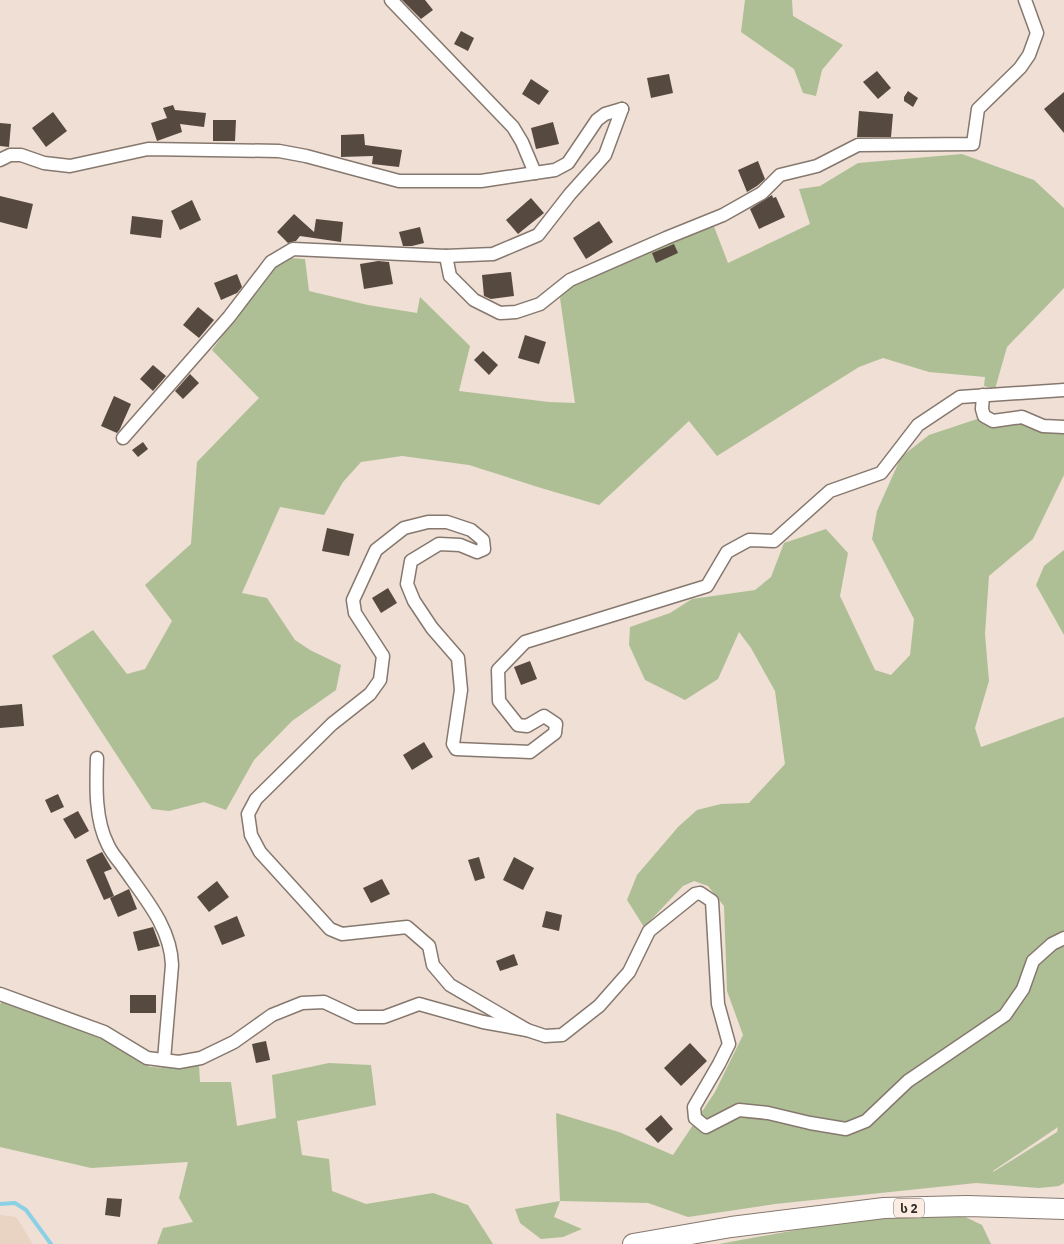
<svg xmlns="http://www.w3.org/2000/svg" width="1064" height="1244" font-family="'IBM Plex Sans','Noto Sans Georgian',sans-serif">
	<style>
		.built { fill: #e9d3c3 }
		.green { fill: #afbf95; fill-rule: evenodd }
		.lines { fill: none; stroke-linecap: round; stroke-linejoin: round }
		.stream { stroke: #8bd1e5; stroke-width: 4 }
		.building { fill: #564940 }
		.minor-casing { stroke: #86786e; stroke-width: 15 }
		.trunk-casing { stroke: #86786e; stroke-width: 22 }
		.minor { stroke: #fff; stroke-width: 12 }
		.trunk { stroke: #fff; stroke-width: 20 }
		.labels { text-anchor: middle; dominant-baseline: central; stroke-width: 5; stroke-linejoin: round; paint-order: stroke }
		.shield { fill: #fcece1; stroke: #6f6660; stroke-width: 1 }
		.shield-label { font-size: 12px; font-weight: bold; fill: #332d29 }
	</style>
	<rect width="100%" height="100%" fill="#efdfd4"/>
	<path class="built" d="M0 1215 16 1217 33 1244H0Z"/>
	<g class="green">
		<path d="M745 0H792L793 16 843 45 822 70 816 96 803 93 794 69 741 32Z"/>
		<path d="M962 154 1034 180 1064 208V288L1007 347 995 389 984 386 985 377 929 372 883 358 859 367 717 456 689 421 599 505 541 488 469 465 402 456 361 462 343 482 324 515 280 507 242 593 267 598 295 640 310 650 341 665 336 690 292 721 254 760 226 810 204 802 169 811 152 809 52 656 93 630 127 674 145 669 172 621 145 585 191 544 197 462 259 398 212 350 272 268 290 258 305 259 309 291 368 305 417 313 420 297 470 346 459 391 549 402 575 403 560 298 572 284 713 224 728 263 810 224 799 189 820 186 858 163Z"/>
		<path d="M980 418 1020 420 1064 431V475L1033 539 989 576 985 634 989 681 975 728 981 747 1064 717V1183L1059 1186 1039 1188 976 1183 775 1204 688 1217 648 1203 560 1201 554 1217 582 1229 563 1237 541 1239 520 1223 515 1209 560 1201 556 1113 619 1132 673 1155 715 1092 743 1035 727 991 724 906 708 886 694 881 683 886 644 927 627 900 637 875 678 827 697 810 721 804 749 803 785 764 775 691 751 648 739 632 718 679 685 700 645 680 629 645 630 627 670 613 692 599 755 590 771 577 784 543 826 529 848 553 840 596 875 670 891 675 910 655 914 619 872 539 877 511 901 457 929 435ZM1058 1127 1057 1132 993 1172V1171Z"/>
		<path d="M1064 550V635L1036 585 1044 566Z"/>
		<path d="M2 1002 105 1040 150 1067 173 1068 199 1065 200 1082H231L237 1126 276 1118 272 1075 329 1063 371 1065 376 1105 297 1121 302 1155 329 1159 332 1191 366 1204 433 1193 468 1205 493 1244H157L163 1228 193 1222 179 1198 188 1162 91 1168 0 1147V1004Z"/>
		<path d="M961 1215 982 1225 991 1244H719L857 1219Z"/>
	</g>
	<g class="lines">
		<path class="stream" d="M0 1204 15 1203 26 1210 51 1244"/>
	</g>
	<g class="building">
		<path d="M402 0H425L433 10 421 19Z"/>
		<path d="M461 31 474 38 468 51 454 44Z"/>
		<path d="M877 71 891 88 878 99 863 82Z"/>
		<path d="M669 74 673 93 651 98 647 78Z"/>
		<path d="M531 79 549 91 539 105 522 94Z"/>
		<path d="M908 91 918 98 913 107 904 101V97Z"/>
		<path d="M1064 92V133L1044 109Z"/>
		<path d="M173 105 175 110 206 113 204 127 180 124 182 132 157 141 151 123 167 118 163 108Z"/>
		<path d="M859 111 893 114 891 137H857Z"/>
		<path d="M53 112 67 131 46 147 32 128Z"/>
		<path d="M213 120H236L235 141H213Z"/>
		<path d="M553 122 559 144 536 149 531 128Z"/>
		<path d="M0 123 11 124 9 147 0 146Z"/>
		<path d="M364 134 365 145 402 150 399 167 372 164 373 156 341 157V135Z"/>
		<path d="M758 161 765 179 757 186 747 192 738 170Z"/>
		<path d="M772 195 773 198 776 197 785 217 759 229 750 209Z"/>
		<path d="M0 196 33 204 27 229 0 222Z"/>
		<path d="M531 198 544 213 518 234 506 220Z"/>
		<path d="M192 200 201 220 180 230 171 211Z"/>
		<path d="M294 214 314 232 316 219 343 222 341 242 300 236 296 241 288 243 277 232Z"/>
		<path d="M132 216 163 220 161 238 130 234Z"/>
		<path d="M599 221 613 242 586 259 573 238Z"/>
		<path d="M420 227 424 243 412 246H403L399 232Z"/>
		<path d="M674 244 678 253 656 263 652 253Z"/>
		<path d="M378 261 389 262 393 284 364 289 360 264Z"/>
		<path d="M511 272 514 296 491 299 484 296 482 275Z"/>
		<path d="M237 274 242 287 237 293 221 300 214 283Z"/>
		<path d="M198 307 214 320 199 338 183 325Z"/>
		<path d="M525 335 546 342 539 364 518 358Z"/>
		<path d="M483 351 498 365 489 375 474 360Z"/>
		<path d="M153 365 166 376 153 391 140 379Z"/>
		<path d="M190 374 199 383 183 399 175 391Z"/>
		<path d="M114 396 131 404 120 429 117 433 101 426Z"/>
		<path d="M143 442 148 449 138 457 132 450Z"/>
		<path d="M327 528 354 534 349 556 322 551Z"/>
		<path d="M388 588 397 603 381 613 372 598Z"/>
		<path d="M530 661 537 679 521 685 514 667Z"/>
		<path d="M22 704 24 726 0 728V706Z"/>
		<path d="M424 742 433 757 412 770 403 755Z"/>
		<path d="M58 794 64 807 51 813 45 800Z"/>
		<path d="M78 811 89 831 75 839 63 819Z"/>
		<path d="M102 852 112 869 104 872 114 896 104 900 86 860Z"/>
		<path d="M479 857 485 878 475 881 468 860Z"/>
		<path d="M514 857 534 868 523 890 503 880Z"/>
		<path d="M382 879 390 894 371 903 363 888Z"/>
		<path d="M217 881 229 897 209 912 197 897Z"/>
		<path d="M129 889 137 909 118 917 110 898Z"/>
		<path d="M546 911 562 915 559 931 542 927Z"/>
		<path d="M237 916 245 936 222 945 214 926Z"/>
		<path d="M153 927 160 946 138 951 133 932Z"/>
		<path d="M514 954 518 965 500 971 496 961Z"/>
		<rect x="130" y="995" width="26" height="18"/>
		<path d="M266 1041 270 1060 256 1063 252 1044Z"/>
		<path d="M690 1043 707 1061 681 1086 664 1068Z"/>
		<path d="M661 1115 673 1129 658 1143 645 1129Z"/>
		<path d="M107 1198 122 1199 120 1217 105 1215Z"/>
	</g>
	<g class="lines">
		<defs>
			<g id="minor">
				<path d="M391 0 513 127 522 142 535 173"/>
				<path d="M0 160 10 155H21L44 163 70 166 148 149 279 151 306 156 399 181H481L555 170 568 163 597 120 605 114 622 109"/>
				<path d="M446 256 450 276 474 300 500 313 516 312 540 304 570 280 666 238 723 215 762 193 780 175 817 166 858 145 973 144 978 109 1020 68 1029 55 1037 33 1025 0"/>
				<path d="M983 395 982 409 984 416 993 421 1022 417 1043 426 1064 427"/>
				<path d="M123 438 229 317 271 262 293 249 446 256 493 254 538 235 570 194 605 155 622 109"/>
				<path d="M97 758C96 787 95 820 108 845 111 852 116 858 121 864 142 895 171 926 172 965L164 1060"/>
				<path d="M0 994 104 1032 147 1058 179 1062 201 1058 234 1042 272 1015 302 1003 324 1002 356 1017H384L419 1004 483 1022 527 1030 545 1036 562 1035 599 1006 629 972 649 931 695 894 700 893 712 901 718 1004 729 1044 719 1064 694 1107 695 1118 706 1127 739 1110 768 1113 810 1123 846 1129 866 1121 908 1081 1005 1015 1023 989 1033 961 1052 944 1064 938"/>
				<path d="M527 1030 450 985 433 965 429 946 407 927 342 934 330 929 260 852 251 835 248 814 256 799 332 724 370 694 380 680 383 656 355 613 353 600 376 550 404 528 428 522H447L471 530 483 540 484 549 477 552 460 545 439 544 411 561 407 584 414 601 432 628 458 658 461 690 453 744 456 749 530 752 555 733 556 724 544 716 527 726 518 725 499 701 498 670 525 642 707 586 727 552 749 540 774 541 830 491 881 473 918 425 960 397 1064 390"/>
			</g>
			<path id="trunk" d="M633 1244 731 1227 884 1208 967 1206 1064 1209"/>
		</defs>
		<use href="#minor" class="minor-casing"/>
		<use href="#trunk" class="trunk-casing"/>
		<use href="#minor" class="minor"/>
		<use href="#trunk" class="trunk"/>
	</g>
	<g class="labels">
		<rect class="shield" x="894" y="1198.5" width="30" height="19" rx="4"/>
		<g class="shield-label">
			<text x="909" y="1208">ს 2</text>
		</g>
	</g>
</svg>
